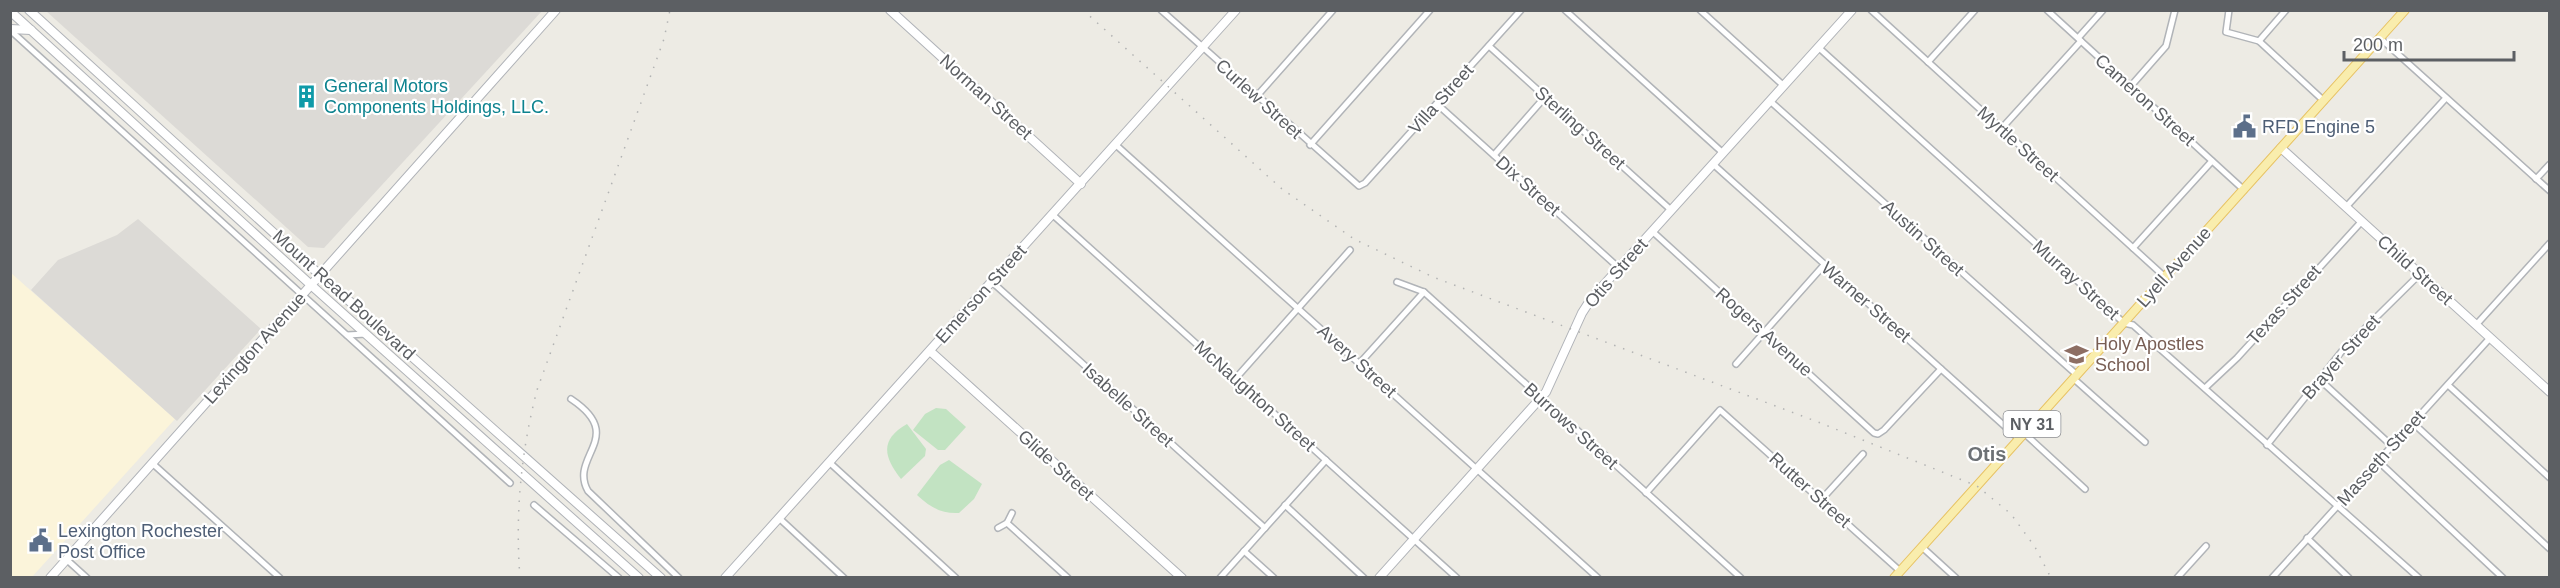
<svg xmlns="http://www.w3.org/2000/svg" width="2560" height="588" font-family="Arial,sans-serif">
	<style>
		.commercial { fill: #fbf4da }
		.industrial { fill: #dcdad6 }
		.green { fill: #c2e3c2 }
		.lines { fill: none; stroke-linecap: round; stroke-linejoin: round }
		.street-casing { stroke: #b1b4b8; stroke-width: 8 }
		.secondary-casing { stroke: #b0b3b8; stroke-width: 10 }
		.primary-casing { stroke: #e7c262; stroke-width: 10 }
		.street { stroke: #fff; stroke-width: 5 }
		.secondary { stroke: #fff; stroke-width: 8 }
		.primary { stroke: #f9edad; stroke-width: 8 }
		.rail { stroke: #b2b3b3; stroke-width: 1.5; stroke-dasharray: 1.5 8; stroke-linecap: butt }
		.labels { text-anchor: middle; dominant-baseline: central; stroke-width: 4.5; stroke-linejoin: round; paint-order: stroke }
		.shield { fill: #fff; stroke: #8d8f92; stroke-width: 1.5 }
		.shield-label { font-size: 16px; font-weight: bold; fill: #5c5f63 }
		.culture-label { font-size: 18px; fill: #0d838f; stroke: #fff; text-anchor: start }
		.street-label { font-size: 18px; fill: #5c5f63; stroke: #fff }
		.service-label { font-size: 18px; fill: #4e5e75; stroke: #fff; text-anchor: start }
		.education-label { font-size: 18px; fill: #785e54; stroke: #fff; text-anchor: start }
		.neighbourhood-label { font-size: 20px; font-weight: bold; fill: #6d7175; stroke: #fff }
	</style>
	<rect width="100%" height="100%" fill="#edebe4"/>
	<path class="commercial" d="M10 272 175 419 32 577H11Z"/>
	<g class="industrial">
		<path d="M46 11H542L324 248 308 247Z"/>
		<path d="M138 219 261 329 177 421 31 290 58 260 117 235Z"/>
	</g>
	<g class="green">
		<path d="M936 408 946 409 966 427 945 450H938L913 430 925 414Z"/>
		<path d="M907 424 926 449 925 456 901 479C884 457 879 440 907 424Z"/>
		<path d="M949 460 982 484 974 499 959 513C941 514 930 507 917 495L940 465Z"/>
	</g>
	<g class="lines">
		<defs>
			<g id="street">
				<path d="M1161 10 1359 186 1365 183 1521 10"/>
				<path d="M1565 10 1723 153"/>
				<path d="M1700 10 1784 86"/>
				<path d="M1871 10 2165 277"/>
				<path d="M2047 10 2244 190"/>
				<path d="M2229 10 2226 32 2259 41 2324 101"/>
				<path d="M10 30 510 483"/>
				<path d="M2078 38 2103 10"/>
				<path d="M2380 38 2550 191"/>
				<path d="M2259 41 2286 10"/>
				<path d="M1489 46 1671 210"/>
				<path d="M1818 47 2124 323 2133 325 2419 578"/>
				<path d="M1928 62 1975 10"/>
				<path d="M2130 87 2166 46 2175 10"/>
				<path d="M1256 97 1333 10"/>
				<path d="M1770 101 2077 375"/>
				<path d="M1437 104 1619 268"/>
				<path d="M2001 129 2081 41"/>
				<path d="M1116 145 1598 578"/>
				<path d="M1310 145 1430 10"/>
				<path d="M1494 155 1545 97"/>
				<path d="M1713 164 2019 439"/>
				<path d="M2536 179 2550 164"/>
				<path d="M2346 207 2446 98"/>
				<path d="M1053 215 1457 578"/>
				<path d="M1652 231 1874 433 1878 434 1884 430 1941 369"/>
				<path d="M2133 248 2212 161"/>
				<path d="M992 282 1265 528"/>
				<path d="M1397 282 1424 292 1741 578"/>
				<path d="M2476 325 2550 243"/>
				<path d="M347 335 366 334"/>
				<path d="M1359 364 1424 292"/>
				<path d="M1736 364 1824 265"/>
				<path d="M1236 378 1350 250"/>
				<path d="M2074 379 2145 442"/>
				<path d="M2319 379 2392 446"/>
				<path d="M2448 385 2550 478"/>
				<path d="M2205 388 2237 358 2362 221"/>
				<path d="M571 399C628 437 568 456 588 491L679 578"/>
				<path d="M2413 423 2550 549"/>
				<path d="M2024 433 2085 489"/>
				<path d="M2267 445 2342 351 2420 274"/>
				<path d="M2378 461 2503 578"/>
				<path d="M829 462 956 578"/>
				<path d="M152 463 280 578"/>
				<path d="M1646 493 1720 410 1900 571"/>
				<path d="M1821 500 1863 454"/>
				<path d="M534 505 619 578"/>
				<path d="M1285 505 1364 578"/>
				<path d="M779 518 844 578"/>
				<path d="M1007 523 1068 578"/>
				<path d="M998 528 1007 523 1012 513"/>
				<path d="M2307 538 2349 578"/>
				<path d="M1922 547 1956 578"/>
				<path d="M1244 551 1274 578"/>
				<path d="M66 559 87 578"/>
				<path d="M1220 578 1326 460"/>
				<path d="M2177 578 2206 546"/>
				<path d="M2272 578 2490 338"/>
			</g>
			<g id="secondary">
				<path d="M29 10 320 275 661 578"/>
				<path d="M890 10 1081 184"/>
				<path d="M10 11 311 285 639 578"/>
				<path d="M10 29 31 30"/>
				<path d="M2281 148 2550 392"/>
				<path d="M930 351 1182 578"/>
				<path d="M50 578 556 10"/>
				<path d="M725 578 1236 10"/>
				<path d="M1379 578 1546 392 1582 313 1591 299 1852 10"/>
			</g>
			<path id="primary" d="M1894 578 2405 10"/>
		</defs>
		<use href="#street" class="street-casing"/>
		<use href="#secondary" class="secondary-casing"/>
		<use href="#primary" class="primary-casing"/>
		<use href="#street" class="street"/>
		<use href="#secondary" class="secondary"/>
		<use href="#primary" class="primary"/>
		<g class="rail">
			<path d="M1083 10 1282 189 1354 239 1433 277 1818 422 1977 486 2011 514 2035 547 2051 578"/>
			<path d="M520 578C515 513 521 452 537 390L664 39 670 10"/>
		</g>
	</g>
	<defs>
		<symbol id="building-bare" viewBox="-9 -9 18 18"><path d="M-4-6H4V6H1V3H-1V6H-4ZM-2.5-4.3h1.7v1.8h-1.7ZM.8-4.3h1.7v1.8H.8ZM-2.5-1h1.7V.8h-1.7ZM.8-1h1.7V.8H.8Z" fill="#0f9aa8" stroke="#fff" stroke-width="2.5" paint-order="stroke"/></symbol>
		<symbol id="civic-bare" viewBox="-9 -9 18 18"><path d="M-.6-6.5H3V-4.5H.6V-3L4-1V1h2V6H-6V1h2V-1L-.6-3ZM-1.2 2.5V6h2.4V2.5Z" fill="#5c6f8a" stroke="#fff" stroke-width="2.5" paint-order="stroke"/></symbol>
		<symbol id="school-bare" viewBox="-9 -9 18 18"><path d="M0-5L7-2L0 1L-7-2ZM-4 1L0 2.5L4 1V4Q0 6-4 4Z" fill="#8d6e63" stroke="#fff" stroke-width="2.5" paint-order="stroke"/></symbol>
	</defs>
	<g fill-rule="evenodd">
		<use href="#building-bare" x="290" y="80" width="33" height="33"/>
		<use href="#civic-bare" x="2228" y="110" width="33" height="33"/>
		<use href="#school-bare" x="2060" y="338" width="33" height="33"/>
		<use href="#civic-bare" x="24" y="524" width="33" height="33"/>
	</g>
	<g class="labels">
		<rect class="shield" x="2003.5" y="411" width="57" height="26" rx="4.5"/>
		<g class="shield-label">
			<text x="2032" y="424">NY 31</text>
		</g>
		<g class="culture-label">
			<text x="324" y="86">General Motors<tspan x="324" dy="21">Components Holdings, LLC.</tspan></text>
		</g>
		<g class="street-label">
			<text transform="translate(986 97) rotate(42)">Norman Street</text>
			<text transform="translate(1259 99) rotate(42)">Curlew Street</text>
			<text transform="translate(1441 99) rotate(-48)">Villa Street</text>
			<text transform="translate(2145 100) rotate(42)">Cameron Street</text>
			<text transform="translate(1580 128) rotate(42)">Sterling Street</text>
			<text transform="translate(2018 144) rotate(42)">Myrtle Street</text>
			<text transform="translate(1528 186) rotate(42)">Dix Street</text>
			<text transform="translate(1923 238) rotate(42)">Austin Street</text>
			<text transform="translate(2174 267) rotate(-48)">Lyell Avenue</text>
			<text transform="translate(2415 270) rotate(42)">Child Street</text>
			<text transform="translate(1616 273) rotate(-49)">Otis Street</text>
			<text transform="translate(2076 280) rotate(42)">Murray Street</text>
			<text transform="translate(981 294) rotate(-48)">Emerson Street</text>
			<text transform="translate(344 295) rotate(42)">Mount Read Boulevard</text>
			<text transform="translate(1866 302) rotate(41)">Warner Street</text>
			<text transform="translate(2284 305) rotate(-48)">Texas Street</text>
			<text transform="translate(1764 332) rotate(42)">Rogers Avenue</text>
			<text transform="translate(255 348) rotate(-48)">Lexington Avenue</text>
			<text transform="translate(2341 357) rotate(-48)">Brayer Street</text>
			<text transform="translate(1357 361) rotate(42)">Avery Street</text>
			<text transform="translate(1255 396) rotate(42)">McNaughton Street</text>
			<text transform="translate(1128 405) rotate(42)">Isabelle Street</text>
			<text transform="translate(1571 426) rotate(42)">Burrows Street</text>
			<text transform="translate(2381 458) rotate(-48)">Masseth Street</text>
			<text transform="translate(1056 465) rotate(42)">Glide Street</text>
			<text transform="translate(1810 490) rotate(42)">Rutter Street</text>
		</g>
		<g class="service-label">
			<text x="2262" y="127">RFD Engine 5</text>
			<text x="58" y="531">Lexington Rochester<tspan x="58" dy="21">Post Office</tspan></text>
		</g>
		<g class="education-label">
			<text x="2095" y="344">Holy Apostles<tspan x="2095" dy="21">School</tspan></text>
		</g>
		<g class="neighbourhood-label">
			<text x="1987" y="454">Otis</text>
		</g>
	</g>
	<rect width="2560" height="588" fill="none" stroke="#5c5f63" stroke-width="24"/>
	<path d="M2344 51v9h170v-9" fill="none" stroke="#5c5f63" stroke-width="3"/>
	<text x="2353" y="51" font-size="18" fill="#5c5f63" stroke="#ffffff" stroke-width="4.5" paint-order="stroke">200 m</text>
</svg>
